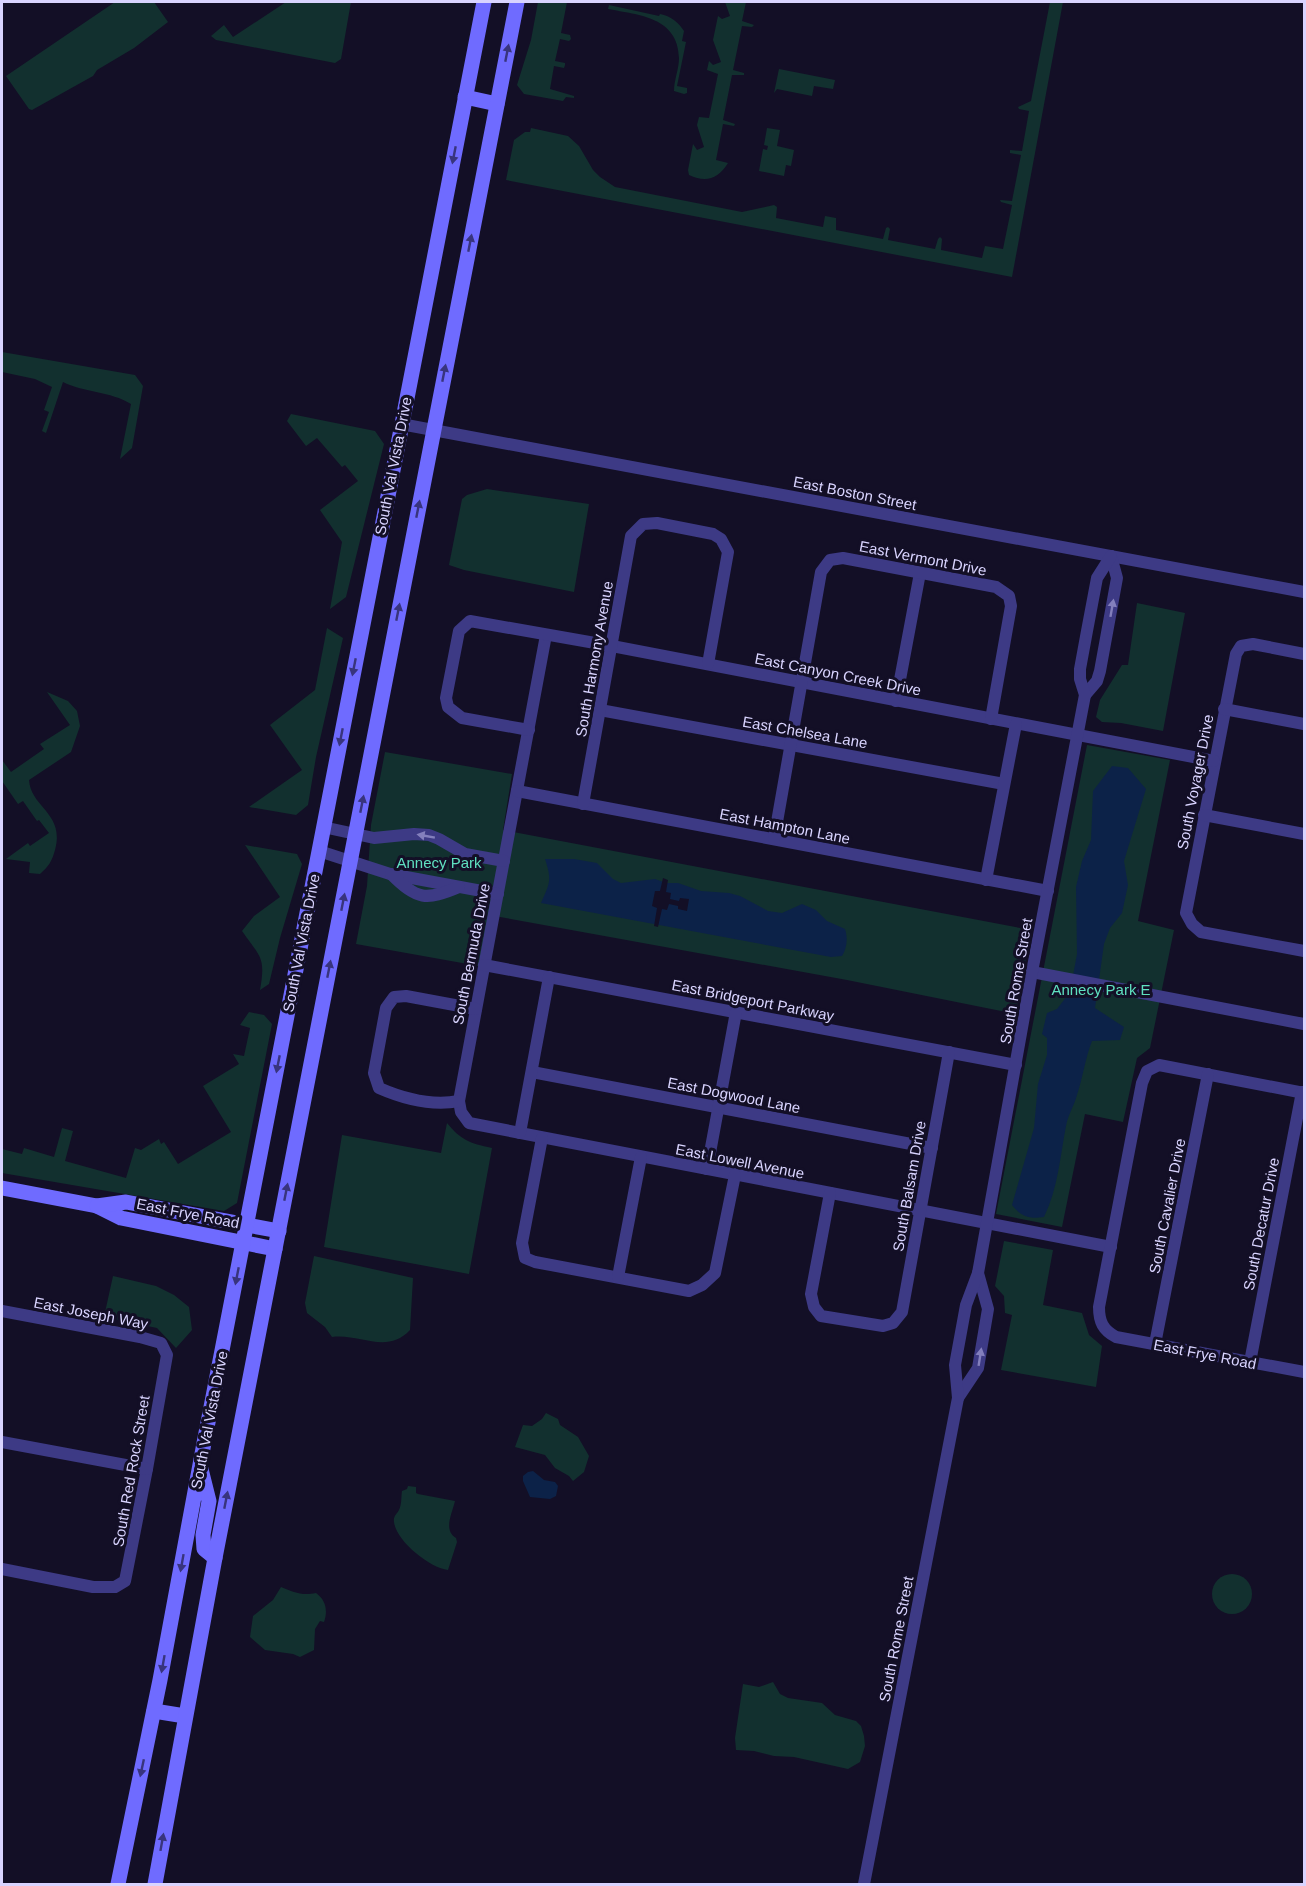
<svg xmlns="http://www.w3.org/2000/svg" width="1306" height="1886" font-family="Helvetica,sans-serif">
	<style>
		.green { fill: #12302f }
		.water { fill: #0c2248 }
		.pier { fill: #130f26 }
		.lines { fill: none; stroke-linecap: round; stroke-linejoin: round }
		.street { stroke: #3d3a85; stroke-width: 12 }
		.secondary { stroke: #6f6bff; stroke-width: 15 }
		.oneway { fill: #38347d }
		.oneway2 { fill: #837fbc }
		.labels { text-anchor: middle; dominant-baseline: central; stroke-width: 6; stroke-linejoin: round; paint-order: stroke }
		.street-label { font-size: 15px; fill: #d9d4ff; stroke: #130f26 }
		.park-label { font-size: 15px; fill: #5fe0c0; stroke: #130f26 }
	</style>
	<rect width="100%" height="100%" fill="#130f26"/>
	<g class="green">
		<path d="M115 2H154L168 22 134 48 97 70 93 76 32 110 29 109 6 76Z"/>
		<path d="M286 2H351L341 59 335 63 216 40 211 36 224 25 233 37Z"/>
		<path d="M538 2H567L561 33 570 35 571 39 569 41 560 39 555 61 565 63V65L564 68 554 66 550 89 574 96V98L566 97 563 101 524 94 517 85 531 40Z"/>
		<path d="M725 2H746L742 21 754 25 752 27 742 26 733 70 744 73V75H732L723 120 735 124 734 126 723 124 716 160 728 163C718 179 706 183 689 175L688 170 693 144 697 150 704 147 697 125 699 117 709 118 718 74 707 70 709 61 713 65 721 62 713 40 718 16 722 19 730 16Z"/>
		<path d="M1050 2H1063L1012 277 506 180 514 140 525 132H530L531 128 568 136 579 146 593 170 600 177 615 187 742 212 774 205 777 207 776 218 823 227 825 216 836 218V230L883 239 886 228 888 227 890 229 888 240 935 249 938 239 940 237 942 239 941 250 982 258 985 246 1003 249 1012 205 1001 202 1000 200 1012 201 1021 155 1010 153V150L1022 151 1029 111 1019 109 1018 107 1031 101Z"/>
		<path d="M609 5 659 16 660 14C671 16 678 22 684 31L682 41 686 42 677 86 687 88V93L684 94 674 91C674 80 679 69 679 58 678 17 639 15 608 9Z"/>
		<path d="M779 69 835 80 833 89 814 86 812 96 777 89 774 93Z"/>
		<path d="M767 128 780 130 777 146 794 150 791 166 786 165 784 176 759 171 763 149 767 150 768 146 764 145Z"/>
		<path d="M2 352 135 375 143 386 132 448 120 459 131 404C110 391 85 393 63 382L46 433 42 431 49 412 44 410 52 387 35 379 2 372Z"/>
		<path d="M291 414 375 431 384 444 346 597 330 609 342 542 320 510 358 481 345 465 342 467 317 438 306 446 287 421Z"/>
		<path d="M487 489 589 504 574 592 464 570 449 565 462 499 467 495Z"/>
		<path d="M1137 603 1185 613 1163 731 1121 723 1102 722 1096 717 1100 700 1122 665H1128Z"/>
		<path d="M327 628 343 638 316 757 308 805 296 815 249 807 302 770 270 725 315 690Z"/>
		<path d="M47 692 68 701 77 711 80 726 71 752 29 780C31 808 65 813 55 850 52 861 49 866 40 874L29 873 30 862 6 859 28 843 30 846 49 833 39 820 37 821 23 801 18 804 2 781V760L11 772 44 749 40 744 70 725Z"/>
		<path d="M1087 745 1170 760 1138 921 1174 930 1150 1048 1137 1058 1123 1122 1085 1114 1062 1227 996 1214Z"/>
		<path d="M385 752 512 774 503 830 1031 930 1016 1014 847 980 489 915 479 966 356 944 367 886 371 825Z"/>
		<path d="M245 845 297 854 302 864 280 938 269 984 260 990C266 956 260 957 242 931L254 916 280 897Z"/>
		<path d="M249 1012 264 1015 272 1024 237 1203 224 1211 2 1173V1149L22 1154 24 1148 54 1157 62 1128 73 1131 65 1161 126 1178 135 1148 141 1150 159 1139 161 1144 164 1142 178 1164 231 1132 203 1086 239 1064 233 1054 244 1056 250 1028 240 1025Z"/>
		<path d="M447 1123C461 1140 469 1143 492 1148L469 1274 324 1247 342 1135 441 1153Z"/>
		<path d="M1004 1241 1053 1250 1043 1305 1082 1313 1089 1335 1102 1346 1096 1387 1001 1370 1012 1315 1005 1313 1004 1296 995 1286Z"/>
		<path d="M314 1256 413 1278 410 1330C387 1355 359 1333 332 1337L325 1327 307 1313 305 1303Z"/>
		<path d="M113 1276 156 1286 174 1295 189 1307 192 1330 176 1348 157 1328 104 1317Z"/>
		<path d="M546 1413 558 1419 560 1425 578 1437 589 1456 584 1472 573 1481 569 1476 555 1468 545 1455 515 1447 523 1425 532 1426 542 1419Z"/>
		<path d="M408 1486 416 1487V1493L418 1494 455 1501C452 1514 443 1530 456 1538L457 1542 448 1570C430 1568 396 1541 394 1522 393 1516 397 1514 399 1510 402 1504 401 1497 402 1491L407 1489Z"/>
		<circle cx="1232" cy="1594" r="20"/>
		<path d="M281 1587C294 1592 301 1596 316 1593 326 1600 328 1611 324 1622L320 1621 315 1629 314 1650 300 1657 293 1654 265 1650 250 1637 253 1616 273 1600Z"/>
		<path d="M773 1682 780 1694 788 1698 822 1703 835 1715 856 1721 861 1726 864 1736 865 1746 860 1762 848 1769 794 1757 774 1756 754 1751 736 1750 735 1738 743 1684 759 1687Z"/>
	</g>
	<g class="water">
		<path d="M1112 766 1128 768 1146 789 1124 861 1128 885 1122 913 1110 928 1104 944 1095 1008 1124 1027 1120 1040 1092 1041C1085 1059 1083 1077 1077 1095 1074 1106 1068 1115 1066 1126 1060 1157 1058 1188 1044 1217 1030 1219 1021 1217 1012 1205L1034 1128 1038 1084 1047 1055V1038L1042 1034 1047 1013 1057 1009 1070 992 1077 954 1076 887 1082 861 1091 840 1093 791Z"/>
		<path d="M545 859H574L597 863 613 879 621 883 655 879 666 883H678L701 891 729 893 740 896 768 911 782 913 802 904 816 910 827 921 845 929C848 938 847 948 842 956L831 957 541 903C550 883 552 880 545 859Z"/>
		<path d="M533 1471 544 1480 555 1482 558 1486 556 1496 550 1499 530 1497 523 1481V1476L528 1472Z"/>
	</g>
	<path class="pier" d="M663 878 668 880 666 892 671 893 670 899 679 901 680 898 689 899 687 911 678 909V906L669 904 667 910 662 909 658 927 654 926 657 908 652 906 655 891H660Z"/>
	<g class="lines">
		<g class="street">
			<path d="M401 424 1304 592"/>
			<path d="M546 635 459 1101 461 1112 469 1123 1111 1247"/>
			<path d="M1304 654 1253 644 1241 646 1236 654 1186 913 1192 924 1201 932 1304 951"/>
			<path d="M1085 695 1097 681 1100 671 1117 578 1111 556"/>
			<path d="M896 701 920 573"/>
			<path d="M1224 709 1304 724"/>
			<path d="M600 710 1004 784"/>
			<path d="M529 730 462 718 448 707 446 698 459 631 470 621 612 646 1214 761"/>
			<path d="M517 791 1048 891"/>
			<path d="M583 804 631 536 643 524 657 523 713 534 721 539 728 552 708 664"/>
			<path d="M1204 815 1304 834"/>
			<path d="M323 827 374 838 414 834 429 835 439 839 465 854 504 861"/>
			<path d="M774 839 821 572 830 560 843 558 996 587 1009 596 1011 606 991 719"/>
			<path d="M319 851 390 874 498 894"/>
			<path d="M391 874C417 900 426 901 459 887"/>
			<path d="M986 880 1016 724"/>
			<path d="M484 965 1016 1065"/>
			<path d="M1032 972 1304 1024"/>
			<path d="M532 1072 932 1148"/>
			<path d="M1304 1093 1159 1065 1147 1071 1142 1083 1099 1307C1099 1322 1103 1330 1116 1337L1304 1372"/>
			<path d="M459 1101C432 1106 404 1099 379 1088L374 1073 386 1008 394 997 406 996 476 1009"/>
			<path d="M520 1133 549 977"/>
			<path d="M542 1138 522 1243 525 1258 535 1262 689 1291 702 1285 715 1273 735 1175"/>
			<path d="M707 1169 736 1012"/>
			<path d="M830 1193 811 1294 814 1307 821 1316 883 1326 893 1323 902 1312 949 1052"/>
			<path d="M618 1277 641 1157"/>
			<path d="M2 1311 140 1337 161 1343 167 1355 147 1469 125 1581 115 1587H93L2 1569"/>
			<path d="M1155 1344 1208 1074"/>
			<path d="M1250 1362 1302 1092"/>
			<path d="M958 1398 978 1368 988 1309 978 1273"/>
			<path d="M2 1442 147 1469"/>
			<path d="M864 1884 958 1398 955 1365 966 1305 978 1273 1032 972 1085 695 1080 679V669L1087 631 1097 578 1111 556"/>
		</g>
		<g class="secondary">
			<path d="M465 97 497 104"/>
			<path d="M2 1188 97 1206 121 1218 275 1249"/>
			<path d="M97 1206 126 1202 279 1231"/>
			<path d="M201 1469 209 1501 203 1535 204 1549 215 1558"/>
			<path d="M154 1711 185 1716"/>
			<path d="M118 1884 160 1680 204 1443 484 2"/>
			<path d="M155 1884 215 1558 517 2"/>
		</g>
	</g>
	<defs><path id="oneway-solid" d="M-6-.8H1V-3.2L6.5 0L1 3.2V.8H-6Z" transform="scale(1.5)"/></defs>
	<g class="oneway">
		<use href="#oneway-solid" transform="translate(507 53) rotate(-79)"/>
		<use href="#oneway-solid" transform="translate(454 155) rotate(101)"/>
		<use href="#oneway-solid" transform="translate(470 243) rotate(-79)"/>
		<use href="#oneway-solid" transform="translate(444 373) rotate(-79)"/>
		<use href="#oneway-solid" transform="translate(418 509) rotate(-79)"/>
		<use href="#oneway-solid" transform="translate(398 612) rotate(-79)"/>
		<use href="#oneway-solid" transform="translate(354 667) rotate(101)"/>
		<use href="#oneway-solid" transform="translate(341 737) rotate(101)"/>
		<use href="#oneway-solid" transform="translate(362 804) rotate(-79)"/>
		<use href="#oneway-solid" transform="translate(343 902) rotate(-79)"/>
		<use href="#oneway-solid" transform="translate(329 969) rotate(-79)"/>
		<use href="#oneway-solid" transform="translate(278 1064) rotate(101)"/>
		<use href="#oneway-solid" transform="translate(286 1192) rotate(-79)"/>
		<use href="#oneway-solid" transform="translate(237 1276) rotate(101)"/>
		<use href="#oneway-solid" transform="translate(226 1500) rotate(-79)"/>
		<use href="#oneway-solid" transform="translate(182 1563) rotate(100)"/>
		<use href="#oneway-solid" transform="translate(163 1664) rotate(100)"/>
		<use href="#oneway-solid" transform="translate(142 1768) rotate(102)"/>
		<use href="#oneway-solid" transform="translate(162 1842) rotate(-80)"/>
	</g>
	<g class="oneway2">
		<use href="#oneway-solid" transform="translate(1112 608) rotate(-80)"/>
		<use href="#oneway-solid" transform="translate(426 836) rotate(-170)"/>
		<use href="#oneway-solid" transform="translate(980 1357) rotate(-81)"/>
	</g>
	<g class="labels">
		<g class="street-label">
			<text transform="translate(393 466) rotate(-79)">South Val Vista Drive</text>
			<text transform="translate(855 493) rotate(11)">East Boston Street</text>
			<text transform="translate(923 558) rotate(11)">East Vermont Drive</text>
			<text transform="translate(594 659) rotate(-80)">South Harmony Avenue</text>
			<text transform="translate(838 674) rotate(11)">East Canyon Creek Drive</text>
			<text transform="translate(805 732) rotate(10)">East Chelsea Lane</text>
			<text transform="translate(1195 782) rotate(-79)">South Voyager Drive</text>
			<text transform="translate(785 826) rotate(11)">East Hampton Lane</text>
			<text transform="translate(301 943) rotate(-79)">South Val Vista Drive</text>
			<text transform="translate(471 954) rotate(-79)">South Bermuda Drive</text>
			<text transform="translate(1016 981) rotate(-80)">South Rome Street</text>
			<text transform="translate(753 1000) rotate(11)">East Bridgeport Parkway</text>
			<text transform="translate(734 1095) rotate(11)">East Dogwood Lane</text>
			<text transform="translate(740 1161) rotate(11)">East Lowell Avenue</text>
			<text transform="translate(909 1186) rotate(-80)">South Balsam Drive</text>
			<text transform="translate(1167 1206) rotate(-79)">South Cavalier Drive</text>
			<text transform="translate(188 1213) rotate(11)">East Frye Road</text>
			<text transform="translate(1261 1224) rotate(-79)">South Decatur Drive</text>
			<text transform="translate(91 1313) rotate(11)">East Joseph Way</text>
			<text transform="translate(1205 1354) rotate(11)">East Frye Road</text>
			<text transform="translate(209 1420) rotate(-79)">South Val Vista Drive</text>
			<text transform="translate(131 1471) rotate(-80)">South Red Rock Street</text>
			<text transform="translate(896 1639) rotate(-79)">South Rome Street</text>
		</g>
		<g class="park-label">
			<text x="439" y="862">Annecy Park</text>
			<text x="1101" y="989">Annecy Park E</text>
		</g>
	</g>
	<rect width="1306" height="1886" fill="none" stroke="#d9d4ff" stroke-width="6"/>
</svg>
